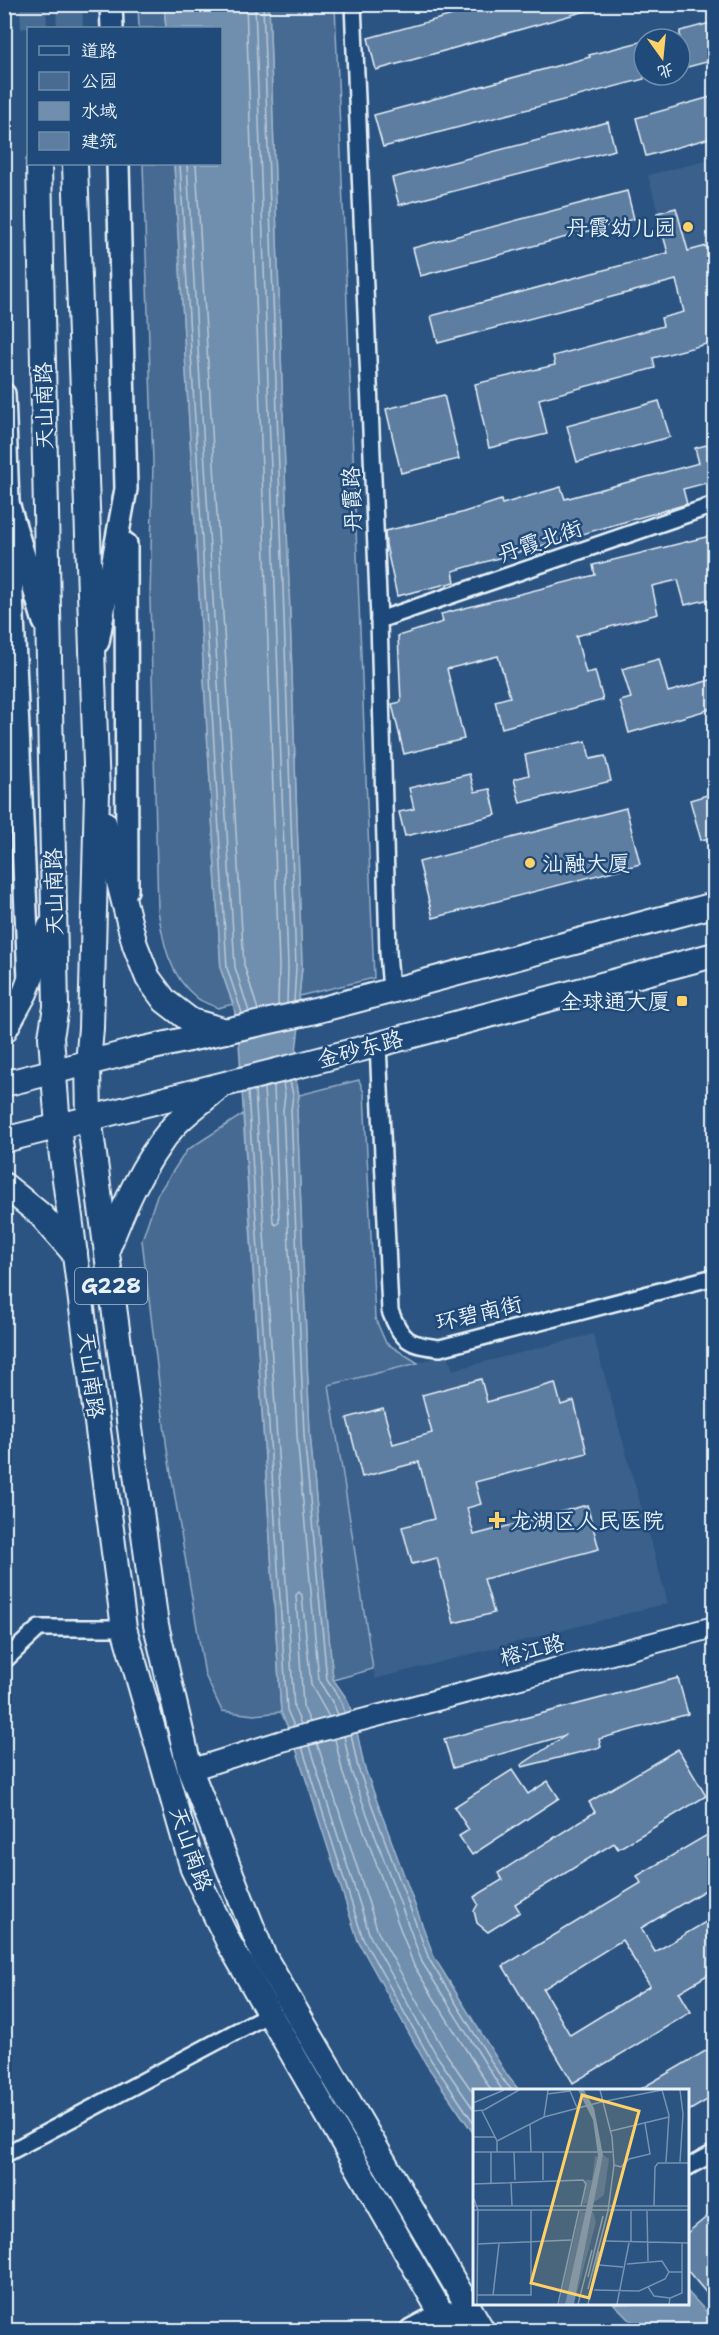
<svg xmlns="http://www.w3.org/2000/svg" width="719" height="2335" font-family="'Shantell Sans','LXGW WenKai TC',sans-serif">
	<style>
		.built { fill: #3a608b }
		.green { fill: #476b93; stroke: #98aec6; stroke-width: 1.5 }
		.water { fill: #708ead; stroke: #a0b6cb; stroke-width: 1.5 }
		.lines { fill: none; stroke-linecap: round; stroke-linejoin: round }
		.shore { stroke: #b8c9da; stroke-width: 1.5 }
		.building { fill: #5d7da1; stroke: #e8f1f8; stroke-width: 1.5; fill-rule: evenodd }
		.trunk-tunnel { stroke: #476c94; stroke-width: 26; stroke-dasharray: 26 13; stroke-linecap: butt }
		.minor-casing { stroke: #e8f1f8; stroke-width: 20 }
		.tertiary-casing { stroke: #e8f1f8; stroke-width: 24 }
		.secondary-casing { stroke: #e8f1f8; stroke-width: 26 }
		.primary-casing { stroke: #e8f1f8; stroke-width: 28 }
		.minor { stroke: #1f4a7a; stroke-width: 15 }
		.tertiary { stroke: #1f4a7a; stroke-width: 20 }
		.secondary { stroke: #1f4a7a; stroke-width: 21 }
		.primary { stroke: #1f4a7a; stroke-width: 24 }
		.poi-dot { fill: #ffd166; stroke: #1f4a7a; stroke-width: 2 }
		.labels { text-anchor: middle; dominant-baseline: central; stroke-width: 5; stroke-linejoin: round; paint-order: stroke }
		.shield { fill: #1f4a7a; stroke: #acbfd2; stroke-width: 1.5 }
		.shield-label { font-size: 21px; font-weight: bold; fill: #e8f1f8 }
		.poi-label { font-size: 22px; fill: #e8f1f8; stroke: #1f4a7a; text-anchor: end }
		.street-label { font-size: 22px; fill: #e8f1f8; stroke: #1f4a7a }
		.inset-road { fill: none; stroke: #7793b1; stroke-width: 1.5 }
		.view { fill: #ffd166; fill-opacity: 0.15; stroke: #ffd166; stroke-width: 3 }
		.inset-edge { fill: none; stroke: #e8f1f8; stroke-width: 3 }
	</style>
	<rect width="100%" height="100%" fill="#2b5482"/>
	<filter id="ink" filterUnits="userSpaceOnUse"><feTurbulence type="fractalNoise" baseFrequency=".0167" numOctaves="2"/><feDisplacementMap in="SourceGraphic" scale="12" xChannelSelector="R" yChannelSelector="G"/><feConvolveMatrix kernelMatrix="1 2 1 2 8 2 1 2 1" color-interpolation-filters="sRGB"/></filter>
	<g filter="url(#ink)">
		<g class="built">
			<path d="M714 159V278L678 288 648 175Z"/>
			<path d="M593 1334 668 1603 375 1679 329 1384 448 1355 453 1370Z"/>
		</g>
		<g class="green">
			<path d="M138 5H164L166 28H139Z"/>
			<path d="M269 5H335L374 978 299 996 302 967Z"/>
			<path d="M143 164H174L221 970 233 1004 218 1008C211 1005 202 1002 197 998 169 976 163 942 158 910L150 598 153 462Z"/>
			<path d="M359 1080 364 1093 375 1318 386 1343 418 1363 329 1385 373 1669 333 1680 310 1435 297 1110 299 1095Z"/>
			<path d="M243 1114 281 1712 254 1715 222 1711 205 1675 167 1450 142 1240 157 1195 187 1150Z"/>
		</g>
		<g class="water">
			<path d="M164 5H269L302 967 299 996 301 1010 294 1068 299 1095 297 1110 310 1435 333 1679 347 1699 355 1722 364 1766 434 1957 507 2075 519 2090H474V2134L426 2064 358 1941 293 1739 281 1712 238 1027 233 1004 221 970 174 164H220V28H166Z"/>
			<path d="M688 2292 714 2320V2330H640L614 2304H688Z"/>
		</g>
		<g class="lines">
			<g class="shore">
				<path d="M246 4 279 966 278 1005"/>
				<path d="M255 4 288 967 287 1003"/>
				<path d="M263 4 296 967 294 1002"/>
				<path d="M180 164 227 968 242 1013"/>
				<path d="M187 164 235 967 249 1012"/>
				<path d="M196 164 244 965 258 1010"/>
				<path d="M290 1081 293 1095 291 1110 304 1435 327 1680 341 1701 345 1713"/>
				<path d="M283 1083 285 1095 283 1110 297 1435 319 1681 334 1705 338 1715"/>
				<path d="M264 1088 273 1222 276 1225 279 1222 274 1085"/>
				<path d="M255 1090 294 1708 301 1724"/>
				<path d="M248 1092 287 1710 294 1726"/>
				<path d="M310 1722 303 1706 296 1595 299 1592 302 1595 311 1685 329 1717"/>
				<path d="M351 1734 358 1768 429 1959 502 2079 512 2090"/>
				<path d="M344 1736 351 1771 422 1962 502 2090"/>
				<path d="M335 1739 343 1774 414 1966 491 2090"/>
				<path d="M317 1743 378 1932 445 2052 474 2094"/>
				<path d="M309 1746 370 1936 437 2056 474 2110"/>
				<path d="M302 1747 363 1939 431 2060 474 2123"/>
			</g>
		</g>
		<g class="building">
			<path d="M474 4H593V9L376 70 368 38 475 9Z"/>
			<path d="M714 22V60L680 69V31Z"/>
			<path d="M644 41V79L383 147 374 115 590 57 589 55Z"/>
			<path d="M714 96V137L646 156 636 118Z"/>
			<path d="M608 122 615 150 399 205 392 178Z"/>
			<path d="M627 191 634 219 420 276 413 248Z"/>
			<path d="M676 208 688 251 714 244V342L653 358 655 368 539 399 547 434 489 448 475 384 555 365 553 356 663 326 661 318 684 312 676 280 438 343 431 316 668 253 657 213Z"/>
			<path d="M444 395 459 459 401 473 386 409Z"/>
			<path d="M659 401 670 437 577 462 567 426Z"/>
			<path d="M714 443V481L683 489 687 504 453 571 455 582 397 596 386 545 385 531 461 513 501 500 502 504 561 487 565 499 699 463 695 448Z"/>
			<path d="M714 535V598L685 605 678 580 652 586 658 614 576 636 586 673 595 671 603 700 502 728 495 701 510 697 498 656 447 669 464 739 404 754 392 704 401 702 398 636 443 622 441 614 595 575 593 565Z"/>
			<path d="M659 659 668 692 714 679V708L629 733 620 701 631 698 622 669Z"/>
			<path d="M586 741 590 759 605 756 611 781 520 803 514 779 529 775 525 755Z"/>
			<path d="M470 774 475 792 490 789 496 815 405 836 399 812 414 809 409 788Z"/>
			<path d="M714 793V837L701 840 690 800Z"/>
			<path d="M626 808 640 864 433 918 419 862Z"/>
			<path d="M481 1379 487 1402 555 1383 561 1405 574 1401 587 1453 475 1482 481 1504 467 1508 474 1535 587 1505 599 1549 484 1579 494 1613 454 1623 437 1558 412 1564 402 1527 434 1519 419 1462 362 1477 347 1418 383 1408 393 1444 432 1433 422 1395Z"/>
			<path d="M678 1678 688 1714 599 1739 601 1747 522 1767 521 1765 566 1735 453 1768 444 1739Z"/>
			<path d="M678 1749 706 1796 618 1849 614 1843 515 1904 520 1912 488 1932 477 1923 474 1911 478 1904 474 1897 502 1880 498 1873 595 1812 589 1802Z"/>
			<path d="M512 1770 528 1794 548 1781 559 1798 472 1855 459 1836 469 1830 454 1807Z"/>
			<path d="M714 1831V1885L641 1928 655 1952 714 1917V1971L679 1992 691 2012 573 2083 503 1966 641 1883 637 1876ZM622 1940 650 1986 570 2035 543 1989Z"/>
			<path d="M714 2046V2096L687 2112V2091H637Z"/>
			<path d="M714 2211V2302L687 2270V2233Z"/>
		</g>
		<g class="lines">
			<g class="trunk-tunnel">
				<path d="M33 4 34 28"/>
				<path d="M69 4 70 28"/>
			</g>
			<defs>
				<g id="minor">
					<path d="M353 4 379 620 388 952 391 991"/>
					<path d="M379 620 714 505"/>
					<path d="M378 1044 390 1311C402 1341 409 1345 440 1348L714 1277"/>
					<path d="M4 1661 39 1628H124"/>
					<path d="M4 2155 269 2014"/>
					<path d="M688 2167 714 2153"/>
				</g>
				<path id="tertiary" d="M190 1770 282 1741 714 1627"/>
				<g id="secondary">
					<path d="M111 4 112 28"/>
					<path d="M4 394 8 503 44 622"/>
					<path d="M8 503 29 979"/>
					<path d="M126 544 127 890"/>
					<path d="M98 642 126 489 118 164"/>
					<path d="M411 2330 441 2314 471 2311 464 2330"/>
				</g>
				<g id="primary">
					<path d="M39 164 56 1007 51 1037 58 1126 124 1628 193 1869 229 1943 451 2330"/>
					<path d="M75 164 97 793 91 1028 88 1064 89 1117 156 1625 190 1770 263 1955 482 2330"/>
					<path d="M104 823 135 945 148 978 165 1001 191 1021 226 1031"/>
					<path d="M4 1031 25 993 50 927"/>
					<path d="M4 1084 135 1051 315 1011 714 905"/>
					<path d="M4 1140 308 1063 714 955"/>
					<path d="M4 1185 41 1215 75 1254"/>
					<path d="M107 1250C124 1206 142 1164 172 1128 185 1113 203 1101 218 1088"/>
				</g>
			</defs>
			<use href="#minor" class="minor-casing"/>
			<use href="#tertiary" class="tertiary-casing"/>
			<use href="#secondary" class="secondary-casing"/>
			<use href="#primary" class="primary-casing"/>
			<use href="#minor" class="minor"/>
			<use href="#tertiary" class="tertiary"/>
			<use href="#secondary" class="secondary"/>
			<use href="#primary" class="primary"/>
		</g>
	</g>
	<g class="poi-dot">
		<circle cx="688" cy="227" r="6"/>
		<circle cx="530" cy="863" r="6"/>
		<rect x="676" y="995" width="12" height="12" rx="3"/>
		<path d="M494 1511h6v6h6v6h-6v6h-6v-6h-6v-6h6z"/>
	</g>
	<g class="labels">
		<rect class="shield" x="75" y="1268" width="72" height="36" rx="4.5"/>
		<g class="shield-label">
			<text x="111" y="1286">G228</text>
		</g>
		<g class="poi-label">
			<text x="676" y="227">丹霞幼儿园</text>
			<text x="542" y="863" text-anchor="start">汕融大厦</text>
			<text x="670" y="1001">全球通大厦</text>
			<text x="510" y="1520" text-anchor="start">龙湖区人民医院</text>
		</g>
		<g class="street-label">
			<text transform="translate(44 406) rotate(-91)">天山南路</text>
			<text transform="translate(352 499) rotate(-92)">丹霞路</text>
			<text transform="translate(540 541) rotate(-19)">丹霞北街</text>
			<text transform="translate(54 892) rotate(-91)">天山南路</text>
			<text transform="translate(360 1049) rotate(-15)">金砂东路</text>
			<text transform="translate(479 1313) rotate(-13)">环碧南街</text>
			<text transform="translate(91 1375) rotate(83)">天山南路</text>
			<text transform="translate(532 1650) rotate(-15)">榕江路</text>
			<text transform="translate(191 1849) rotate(71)">天山南路</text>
		</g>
	</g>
	<g transform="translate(473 2089)">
		<rect width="216" height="216" fill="#2b5482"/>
		<path d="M130 66 136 70 131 106 120 114ZM122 67H125L116 114 110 115 112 91H119ZM107 122 113 123 92 215H86ZM120 123 123 133 101 215 119 123Z" fill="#476b93"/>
		<path d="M105 1H111L121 19 130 66 101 215H92L125 67 120 31Z" fill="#708ead"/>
		<path class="inset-road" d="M189 1 196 26 193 73M74 5 97 2 105 21M128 13 189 1M0 14 31 1M0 22 11 21 46 1M9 22 24 52V63M71 28 75 1M57 35 58 63M138 42 196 28M0 48H22M24 52 71 28 128 13M0 63H139M41 63 42 91M70 63V91M207 73 210 25 207 1M141 76 148 78 156 70 177 65 172 34M18 94V63M38 94 39 117M0 95 110 91 113 95 108 117M1 110 5 121 4 215M0 117H216M181 117 182 78 185 74H216M0 121H216M174 122 175 172M133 152 216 154M158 153V122M4 155 98 151M154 175 189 172 196 183M126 176 150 178M115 188 130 127M175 198 181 207 197 209M115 200 135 122 141 76 139 48 127 1M121 201 166 202 192 190 196 183H209M4 206H58V121M20 206 26 155M85 215 106 121M105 215 119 161M115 215 126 162M144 215 156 154M196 215 197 209 209 204V154"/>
		<path class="view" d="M109 6 166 22 116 209 58 194Z"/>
		<rect width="216" height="216" class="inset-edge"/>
	</g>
	<rect width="719" height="2335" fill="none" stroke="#1f4a7a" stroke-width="24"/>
	<rect x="12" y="12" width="695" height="2311" fill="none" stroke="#e8f1f8" stroke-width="2" filter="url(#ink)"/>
	<rect x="27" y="27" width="195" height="138" fill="#1f4a7a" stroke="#6f8dac" stroke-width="1.5"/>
	<rect x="39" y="46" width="30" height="9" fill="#1f4a7a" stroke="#6f8dac" stroke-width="1.5"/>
	<text x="81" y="57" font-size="18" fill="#e8f1f8">道路</text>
	<rect x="39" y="72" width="30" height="18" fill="#476b93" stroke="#6f8dac" stroke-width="1.5"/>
	<text x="81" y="87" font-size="18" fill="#e8f1f8">公园</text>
	<rect x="39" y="102" width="30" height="18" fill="#708ead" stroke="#6f8dac" stroke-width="1.5"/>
	<text x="81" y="117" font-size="18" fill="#e8f1f8">水域</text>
	<rect x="39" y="132" width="30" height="18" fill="#5d7da1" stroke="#6f8dac" stroke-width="1.5"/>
	<text x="81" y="147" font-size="18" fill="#e8f1f8">建筑</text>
	<g transform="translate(662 57) rotate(165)"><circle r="28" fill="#1f4a7a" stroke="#6f8dac" stroke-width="1.5"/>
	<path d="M0-4.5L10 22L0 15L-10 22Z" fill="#ffd166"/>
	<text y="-9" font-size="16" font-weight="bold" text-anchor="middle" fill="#e8f1f8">北</text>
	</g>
</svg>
